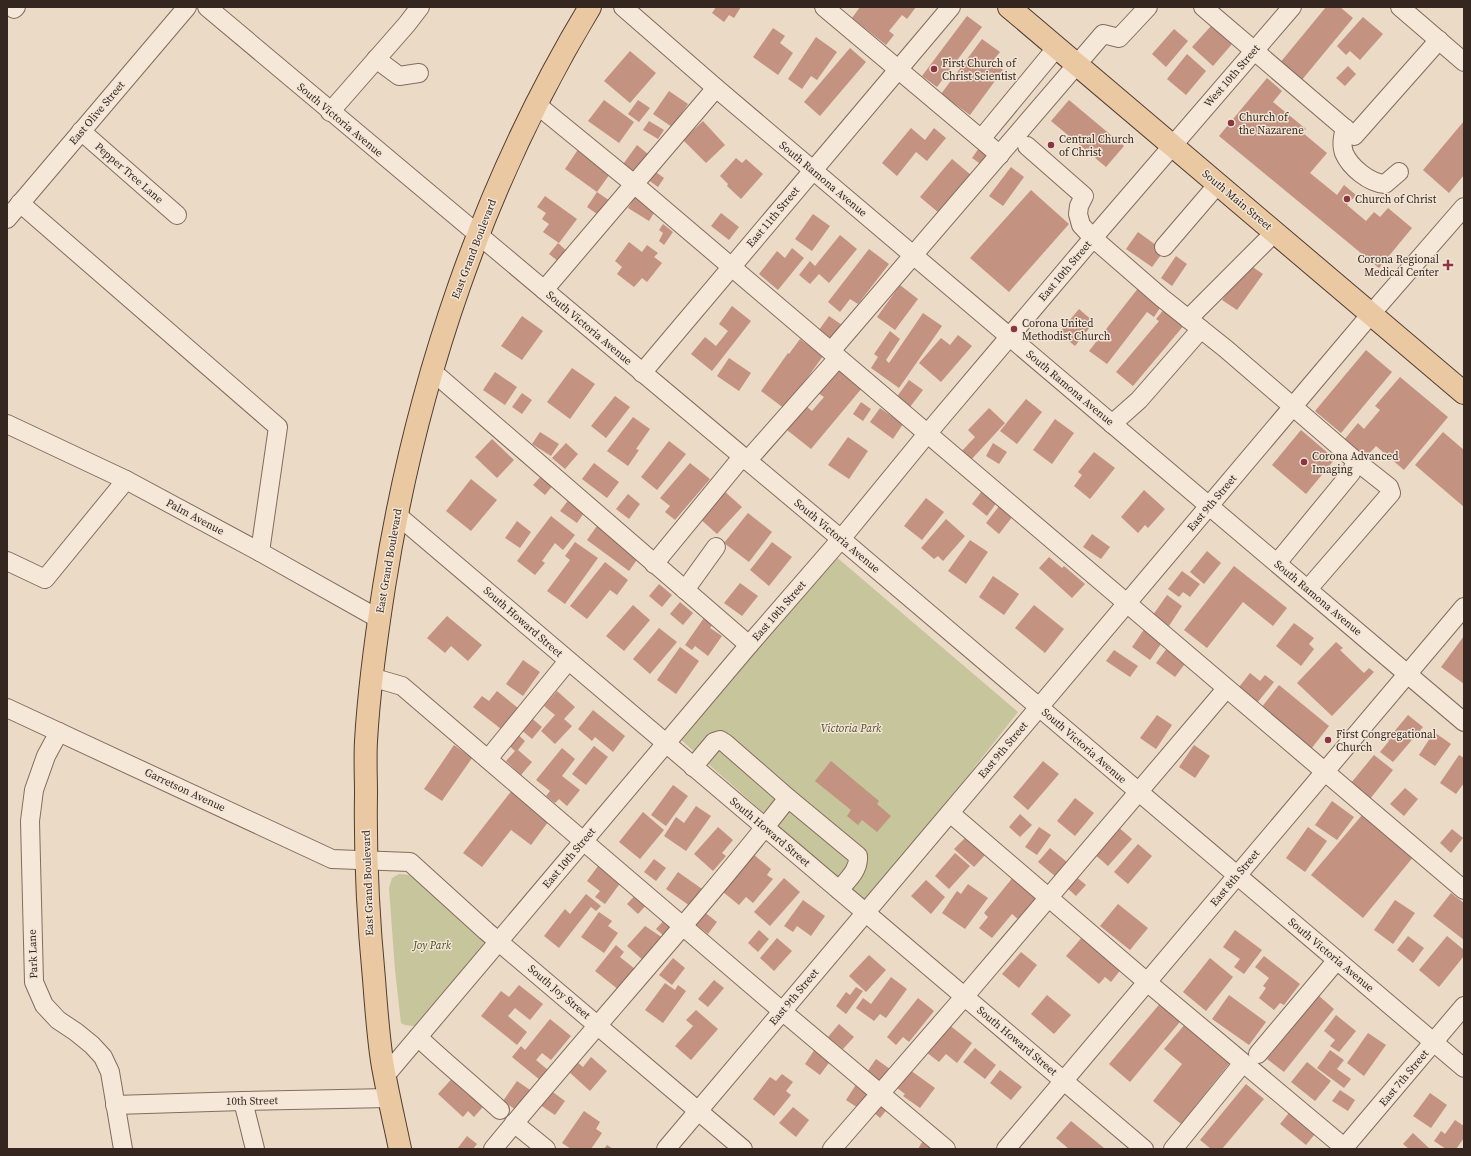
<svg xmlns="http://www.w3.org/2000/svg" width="1471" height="1156" font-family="'Source Serif 4',serif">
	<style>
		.green { fill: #c7c59b }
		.building { fill: #c49280 }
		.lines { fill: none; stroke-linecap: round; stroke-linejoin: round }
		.minor-casing { stroke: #836c5e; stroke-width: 20 }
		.major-casing { stroke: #513c31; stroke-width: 24 }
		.minor { stroke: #f5e8d9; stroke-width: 18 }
		.major { stroke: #e9c8a2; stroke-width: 22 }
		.poi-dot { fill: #8c3441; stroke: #f2e5d5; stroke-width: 1.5 }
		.labels { text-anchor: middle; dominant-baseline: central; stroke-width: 3; stroke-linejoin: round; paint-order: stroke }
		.poi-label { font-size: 11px; fill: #352720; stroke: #f2e5d5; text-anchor: start }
		.street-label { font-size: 11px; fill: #352720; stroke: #f2e5d5 }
		.park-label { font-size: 11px; font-style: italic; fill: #4b4f29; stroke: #f2e5d5 }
	</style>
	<rect width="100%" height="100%" fill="#eadac6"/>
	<g class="green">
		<path d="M834 555 1018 712 970 773 864 902 679 738Z"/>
		<path d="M399 874 409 875 414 878 483 937C485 942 484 944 481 948L414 1026 405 1025 401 1023 395 970 389 888 392 878Z"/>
	</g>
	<g class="building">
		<path d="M716 7H741L734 18 729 15 724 22 712 13Z"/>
		<path d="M860 7H916L907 19 902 15 889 31 894 35 886 45 852 18Z"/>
		<path d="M1326 7H1340L1353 18 1301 81 1279 64Z"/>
		<path d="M967 16 982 27 937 87 922 76Z"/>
		<path d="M1363 17 1383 34 1360 60 1350 51 1346 55 1337 46Z"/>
		<path d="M1211 26 1232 44 1213 66 1192 47Z"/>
		<path d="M773 28 785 36 780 43 793 53 778 75 753 57Z"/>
		<path d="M1174 29 1188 41 1166 67 1152 54Z"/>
		<path d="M816 37 837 52 817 80 811 76 802 89 788 79Z"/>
		<path d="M982 39 1000 52 992 62 1003 70 970 115 941 94Z"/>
		<path d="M850 48 866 62 820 116 804 102Z"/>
		<path d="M630 51 656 73 630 103 604 81Z"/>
		<path d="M1187 54 1206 71 1186 95 1167 79Z"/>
		<path d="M1348 66 1356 74 1345 86 1336 78Z"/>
		<path d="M1267 78 1282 91 1273 102 1306 129 1303 133 1327 153 1310 173 1337 195 1344 185 1356 195 1347 205 1366 221 1374 212 1380 217 1388 208 1412 228 1379 268 1219 136Z"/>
		<path d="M669 91 688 104 672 127 653 114Z"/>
		<path d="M604 100 634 122 619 143 588 121Z"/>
		<path d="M638 100 650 108 639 122 628 114Z"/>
		<path d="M1069 100 1124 146 1106 167 1051 121Z"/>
		<path d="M649 121 664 130 658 139 643 130Z"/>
		<path d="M703 121 725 145 706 163 683 140Z"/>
		<path d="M1464 121V175L1449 193 1423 170Z"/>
		<path d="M911 128 925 140 934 128 946 138 927 161 916 152 897 176 882 163Z"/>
		<path d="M637 145 648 154 632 176 621 167Z"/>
		<path d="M981 145 991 152 982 165 972 158Z"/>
		<path d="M579 148 612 171 597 192 565 169Z"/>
		<path d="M736 158 742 163 746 159 763 174 741 199 727 186 728 184 720 176Z"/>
		<path d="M952 159 971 175 939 213 920 197Z"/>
		<path d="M1011 167 1024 177 1003 206 989 196Z"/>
		<path d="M653 170 664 178 658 187 647 179Z"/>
		<path d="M1031 190 1069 224 1009 292 970 258Z"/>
		<path d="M597 192 610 201 600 216 587 207Z"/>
		<path d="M637 194 657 208 649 221 628 208Z"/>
		<path d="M545 196 577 219 559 243 543 232 549 224 542 219 546 213 537 207Z"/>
		<path d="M721 213 739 227 729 240 711 226Z"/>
		<path d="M813 214 830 226 812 251 795 239Z"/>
		<path d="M663 224 673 232 664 245 659 241 663 233 659 230Z"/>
		<path d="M1138 232 1164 251 1152 267 1126 249Z"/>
		<path d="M840 235 857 249 829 283 819 274 810 284 799 275 810 261 815 266Z"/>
		<path d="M629 242 642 252 647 245 658 253 654 257 662 263 647 282 642 278 634 287 617 274 622 267 615 261Z"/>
		<path d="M558 243 568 252 559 262 549 254Z"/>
		<path d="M792 248 804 258 778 290 759 274 777 251 785 258Z"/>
		<path d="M869 249 889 264 858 304 850 299 840 312 828 302Z"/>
		<path d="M1176 256 1187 264 1172 286 1161 278Z"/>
		<path d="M1248 264 1263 274 1237 310 1222 300Z"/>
		<path d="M900 285 918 299 895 330 877 317Z"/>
		<path d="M1139 287 1162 305 1154 317 1147 312 1107 364 1089 351Z"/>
		<path d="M732 306 751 321 712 371 691 354 705 337 716 346 728 331 719 324Z"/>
		<path d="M1165 308 1185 324 1133 386 1116 372 1159 321 1156 319Z"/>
		<path d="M1079 309 1094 322 1075 346 1059 333Z"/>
		<path d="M923 313 942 326 899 388 871 368 878 357 874 354 890 331 900 339 886 360 889 363Z"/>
		<path d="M522 316 543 331 522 360 501 346Z"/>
		<path d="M829 316 842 325 832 339 819 330Z"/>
		<path d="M958 335 972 346 941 382 919 363 941 338 950 345Z"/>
		<path d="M800 339 823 356 785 409 761 391 788 353 789 354Z"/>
		<path d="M1366 350 1392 372 1341 433 1315 411Z"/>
		<path d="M729 358 751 373 739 391 717 376Z"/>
		<path d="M572 368 595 384 570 419 547 402Z"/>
		<path d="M837 369 862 388 811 449 787 430 806 406 812 411 824 397 818 393Z"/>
		<path d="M495 372 517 387 505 405 483 390Z"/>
		<path d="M1400 377 1448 417 1404 470 1376 446 1365 458 1344 440 1358 423 1364 429 1380 410 1375 406Z"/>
		<path d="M909 380 923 390 910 407 896 398Z"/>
		<path d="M522 393 532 400 522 414 512 407Z"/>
		<path d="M615 396 630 407 606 438 591 426Z"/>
		<path d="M1026 399 1042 412 1017 444 1000 431Z"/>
		<path d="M861 402 871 409 863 421 853 414Z"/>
		<path d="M880 408 903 424 893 439 870 422Z"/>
		<path d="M989 408 1005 423 970 461 961 452 975 437 968 430Z"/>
		<path d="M633 417 650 429 636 449 639 450 628 466 607 451Z"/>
		<path d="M1055 419 1074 433 1052 464 1033 450Z"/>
		<path d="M1301 430 1335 459 1306 494 1272 465Z"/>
		<path d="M540 432 559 444 551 456 532 444Z"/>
		<path d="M1443 432 1464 450V507L1415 465Z"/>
		<path d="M848 437 868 451 849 479 828 465Z"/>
		<path d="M492 439 514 460 497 478 475 457Z"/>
		<path d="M669 441 686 454 657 490 641 477Z"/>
		<path d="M566 443 578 454 565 469 552 458Z"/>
		<path d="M993 443 1007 452 999 464 986 456Z"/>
		<path d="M1094 452 1115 468 1090 499 1074 486 1082 475 1078 472Z"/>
		<path d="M594 463 619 482 607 498 582 479Z"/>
		<path d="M690 463 710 479 675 520 665 512 670 506 660 498Z"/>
		<path d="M543 474 554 484 545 495 533 485Z"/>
		<path d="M471 479 497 500 471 531 446 511Z"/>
		<path d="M723 490 742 507 717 534 698 517Z"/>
		<path d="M1144 490 1165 509 1148 528 1145 525 1138 533 1121 517Z"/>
		<path d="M982 491 997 502 987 516 972 504Z"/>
		<path d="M628 494 640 504 629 519 616 509Z"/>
		<path d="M570 498 586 510 577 523 560 511Z"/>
		<path d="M926 498 944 512 922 540 904 526Z"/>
		<path d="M1000 505 1013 516 999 534 986 523Z"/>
		<path d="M748 513 772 532 749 562 724 543Z"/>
		<path d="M551 516 575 535 563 550 555 543 542 561 545 563 535 575 517 561Z"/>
		<path d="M946 519 965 536 943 561 938 556 934 559 921 548Z"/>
		<path d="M517 521 531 532 520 548 505 538Z"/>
		<path d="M599 523 639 557 629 571 587 540Z"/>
		<path d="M1092 534 1110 547 1101 559 1083 547Z"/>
		<path d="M970 540 988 552 966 584 948 571Z"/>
		<path d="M575 542 598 558 565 604 547 591 570 560 565 556Z"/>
		<path d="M772 542 792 557 769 586 750 570Z"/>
		<path d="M1207 551 1221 563 1204 584 1190 572Z"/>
		<path d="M1049 557 1062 568 1064 566 1085 584 1072 598 1039 568Z"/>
		<path d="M605 562 628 580 617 595 610 590 587 619 570 606Z"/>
		<path d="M1234 566 1287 608 1273 626 1243 602 1207 648 1184 630Z"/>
		<path d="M1182 571 1200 584 1190 597 1183 592 1179 597 1168 589Z"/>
		<path d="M993 576 1019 594 1004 615 979 597Z"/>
		<path d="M740 583 758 596 742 616 724 603Z"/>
		<path d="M659 584 672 595 662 607 649 596Z"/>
		<path d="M1167 595 1182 606 1169 626 1153 615Z"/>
		<path d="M680 602 693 613 683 625 670 614Z"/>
		<path d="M633 605 650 620 624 651 606 636Z"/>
		<path d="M1034 605 1064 629 1045 653 1015 628Z"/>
		<path d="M706 615 715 621 710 628 722 636 708 656 695 646 692 650 685 645Z"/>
		<path d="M447 616 482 645 468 661 451 646 445 653 427 638Z"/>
		<path d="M1294 623 1314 638 1309 644 1314 649 1301 666 1276 646Z"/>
		<path d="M659 628 677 642 650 674 633 659Z"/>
		<path d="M1145 628 1163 641 1150 660 1132 647Z"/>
		<path d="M1464 636V684L1441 667Z"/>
		<path d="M1336 642 1343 648 1340 650 1364 673 1369 668 1374 672 1332 716 1297 683Z"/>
		<path d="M680 647 699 661 676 694 657 680Z"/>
		<path d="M1168 647 1187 661 1175 677 1156 663Z"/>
		<path d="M1114 650 1138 666 1130 677 1106 661Z"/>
		<path d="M523 660 540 672 523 696 506 684Z"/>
		<path d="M1250 673 1260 681 1265 675 1274 682 1257 703 1239 687Z"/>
		<path d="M1279 685 1329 726 1311 749 1261 708Z"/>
		<path d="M497 691 518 708 501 729 473 707 482 696 489 701Z"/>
		<path d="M557 691 575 707 564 719 572 726 555 744 541 731 555 715 544 706Z"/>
		<path d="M593 710 625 736 613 752 595 737 592 741 578 729Z"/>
		<path d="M1157 715 1172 725 1156 749 1140 738Z"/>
		<path d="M1408 715 1423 727 1393 762 1380 752 1389 741 1388 739Z"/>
		<path d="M529 716 542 727 532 739 519 728Z"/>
		<path d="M515 732 525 741 518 750 532 762 521 775 506 761 515 751 506 743Z"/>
		<path d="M1434 732 1451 744 1435 766 1419 755Z"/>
		<path d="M454 745 472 758 442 801 424 789Z"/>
		<path d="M1194 745 1210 756 1195 778 1179 767Z"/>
		<path d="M594 746 608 757 586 785 572 774Z"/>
		<path d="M562 748 575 759 562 776 580 790 567 806 559 799 555 803 546 796 550 791 536 780Z"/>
		<path d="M1374 755 1393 770 1370 799 1351 783Z"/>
		<path d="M1459 755 1464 758V783L1456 794 1440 783Z"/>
		<path d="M831 761 879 801 877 804 891 816 877 832 862 820 858 825 847 816 851 810 815 781Z"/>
		<path d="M1043 761 1059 774 1028 810 1013 797Z"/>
		<path d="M673 785 688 796 666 826 651 815Z"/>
		<path d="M1405 788 1418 799 1404 816 1390 804Z"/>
		<path d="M513 789 551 818 531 845 511 830 482 867 463 853Z"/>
		<path d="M1075 798 1094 813 1075 836 1057 821Z"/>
		<path d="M1332 801 1354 817 1337 840 1315 825Z"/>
		<path d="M696 806 711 816 686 851 664 836 676 817 684 823Z"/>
		<path d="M643 812 664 830 640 859 619 842Z"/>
		<path d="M1020 814 1032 825 1020 837 1009 827Z"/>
		<path d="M1363 814 1414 856 1363 918 1311 875Z"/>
		<path d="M1117 826 1132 839 1108 866 1093 853Z"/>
		<path d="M718 827 733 840 722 853 726 856 713 871 694 854Z"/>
		<path d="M1039 827 1051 835 1037 855 1025 847Z"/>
		<path d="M1308 827 1327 841 1305 872 1286 858Z"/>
		<path d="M1452 829 1463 838 1451 853 1440 843Z"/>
		<path d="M966 837 985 855 974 867 954 849Z"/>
		<path d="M1138 844 1152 856 1128 884 1114 872Z"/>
		<path d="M1050 848 1067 862 1055 876 1038 862Z"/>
		<path d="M955 853 970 866 949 889 935 876Z"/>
		<path d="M753 854 771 869 767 875 773 879 753 903 746 897 739 905 723 892Z"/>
		<path d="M654 859 666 868 656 881 644 872Z"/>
		<path d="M598 866 621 882 605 904 595 897 600 891 587 881Z"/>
		<path d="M678 872 702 889 690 906 666 889Z"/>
		<path d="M1074 875 1086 885 1076 896 1065 886Z"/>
		<path d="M1014 876 1038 896 1019 920 1012 914 992 938 979 928 988 917 984 913Z"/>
		<path d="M784 878 800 892 770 926 754 912Z"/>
		<path d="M926 880 945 897 931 914 911 896Z"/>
		<path d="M968 884 988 898 965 929 942 913 957 891 961 894Z"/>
		<path d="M640 890 651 900 638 914 627 904Z"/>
		<path d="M1451 893 1464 903V940L1433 916Z"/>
		<path d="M586 894 601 906 596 911 591 907 559 948 544 936 565 909 570 914Z"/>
		<path d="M803 900 825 916 811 936 797 926 793 932 784 926Z"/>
		<path d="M1395 900 1415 913 1393 944 1374 930Z"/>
		<path d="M1118 904 1148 928 1130 950 1100 926Z"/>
		<path d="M703 911 717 922 708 934 694 923Z"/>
		<path d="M599 912 612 921 608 926 618 933 604 953 581 937Z"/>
		<path d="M668 916 677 924 665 937 656 929Z"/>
		<path d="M645 926 663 938 644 961 627 946Z"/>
		<path d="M759 930 769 939 758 952 748 943Z"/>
		<path d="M1235 930 1262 950 1244 974 1234 967 1240 959 1223 947Z"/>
		<path d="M1084 935 1122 968 1111 982 1105 977 1099 984 1066 956Z"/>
		<path d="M1408 936 1424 948 1413 963 1397 950Z"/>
		<path d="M1447 936 1464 950V956L1439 987 1419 970Z"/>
		<path d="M777 938 792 951 774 971 760 958Z"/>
		<path d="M616 945 624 952 620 957 635 969 619 990 595 971Z"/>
		<path d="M1021 952 1037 965 1019 988 1002 974Z"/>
		<path d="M869 955 886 970 866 992 849 976Z"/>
		<path d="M1264 956 1300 984 1284 1005 1280 1003 1274 1010 1259 998 1266 988 1263 986 1269 978 1255 967Z"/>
		<path d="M673 958 685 968 672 985 659 975Z"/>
		<path d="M1210 958 1233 977 1206 1011 1183 992Z"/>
		<path d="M891 977 907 989 886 1018 880 1014 874 1021 856 1008 863 998 871 1004Z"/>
		<path d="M714 980 724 988 708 1007 698 999Z"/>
		<path d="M665 983 675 990 678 985 686 991 663 1023 645 1010Z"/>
		<path d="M519 985 543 1004 530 1020 515 1008 508 1016 527 1032 517 1045 481 1016 501 991 509 997Z"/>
		<path d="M856 987 863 991 846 1014 836 1006 846 992 850 995Z"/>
		<path d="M1047 995 1071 1015 1054 1034 1031 1014Z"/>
		<path d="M1229 995 1266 1022 1249 1045 1212 1019Z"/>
		<path d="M1318 995 1334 1009 1284 1072 1267 1059Z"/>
		<path d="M918 998 934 1011 909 1042 903 1037 896 1045 887 1037Z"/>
		<path d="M1163 1000 1184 1017 1130 1082 1109 1064Z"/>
		<path d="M696 1010 718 1029 691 1060 675 1046 693 1026 686 1020Z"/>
		<path d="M1336 1015 1356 1031 1339 1052 1330 1046 1335 1040 1324 1031Z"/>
		<path d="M550 1019 571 1036 551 1060 542 1053 536 1060 548 1070 540 1080 512 1057 521 1046 525 1050Z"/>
		<path d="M1186 1023 1232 1060 1181 1124 1153 1101 1182 1064 1164 1049Z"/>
		<path d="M839 1024 854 1037 843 1049 828 1037Z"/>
		<path d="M948 1024 972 1043 957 1063 946 1054 939 1062 926 1052Z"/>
		<path d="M1368 1033 1386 1045 1364 1076 1347 1063Z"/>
		<path d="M975 1048 996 1065 985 1079 963 1062Z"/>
		<path d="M815 1049 831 1060 820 1075 805 1064Z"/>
		<path d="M1330 1050 1344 1060 1337 1069 1351 1079 1344 1088 1317 1068Z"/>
		<path d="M591 1057 607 1071 590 1091 568 1071 577 1062 583 1067Z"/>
		<path d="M876 1059 890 1069 880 1082 867 1072Z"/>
		<path d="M1307 1062 1331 1081 1315 1101 1291 1082Z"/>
		<path d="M910 1070 935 1088 920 1108 903 1096 905 1094 897 1088Z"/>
		<path d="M1000 1070 1022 1087 1011 1100 990 1083Z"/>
		<path d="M457 1073 489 1100 474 1117 468 1111 463 1117 438 1094Z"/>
		<path d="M782 1074 793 1082 786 1091 791 1095 774 1116 753 1099 770 1077 776 1081Z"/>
		<path d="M517 1081 533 1092 519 1112 503 1101Z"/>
		<path d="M857 1083 869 1092 858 1108 846 1100Z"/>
		<path d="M1246 1084 1264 1099 1222 1149H1211L1200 1140Z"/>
		<path d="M550 1090 565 1101 555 1115 540 1105Z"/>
		<path d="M1340 1090 1355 1100 1348 1111 1332 1101Z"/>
		<path d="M1430 1093 1447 1105 1431 1128 1413 1116Z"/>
		<path d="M883 1101 889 1107 880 1118 873 1112Z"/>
		<path d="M793 1107 809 1120 796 1137 779 1123Z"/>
		<path d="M1293 1108 1319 1129 1306 1145 1280 1124Z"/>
		<path d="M584 1111 600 1122 596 1129 602 1133 591 1149H571L562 1143Z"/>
		<path d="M1455 1120 1464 1126V1138L1456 1149H1446L1434 1141 1441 1131 1445 1134Z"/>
		<path d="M1071 1121 1104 1148 1103 1149H1069L1056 1138Z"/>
		<path d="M1413 1133 1430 1149H1409L1403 1144Z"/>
		<path d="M467 1136 477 1144 473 1149H457Z"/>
		<path d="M924 1139 939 1149H918Z"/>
		<path d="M607 1145 613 1149H604Z"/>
	</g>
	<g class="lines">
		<defs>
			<g id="minor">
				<path d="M12 7 14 9 16 7"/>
				<path d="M207 7 841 539 1464 1068"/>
				<path d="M623 7 716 88 1464 722"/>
				<path d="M824 7 1000 155"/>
				<path d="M1203 7 1354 136 1439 40"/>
				<path d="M1400 7 1464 62"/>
				<path d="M376 59 399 76 419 73"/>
				<path d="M536 104 634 184 1464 890"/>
				<path d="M330 112 407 24 420 7"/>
				<path d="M1345 128C1343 136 1341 144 1344 153 1350 167 1369 183 1385 184L1399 172"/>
				<path d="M81 131 177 215"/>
				<path d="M981 139 1057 47"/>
				<path d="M1027 146 1084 196 1079 206 1078 214 1081 225 1093 238 1162 298 1226 349 1356 461 1351 473 1277 563"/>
				<path d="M20 203 278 427 260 552"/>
				<path d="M7 219 187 7"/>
				<path d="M1164 247 1218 184"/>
				<path d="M544 290 716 88"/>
				<path d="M1188 319 1275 232"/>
				<path d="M831 351 1103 34 1119 38 1148 7"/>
				<path d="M432 371 749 645"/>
				<path d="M642 373 951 7"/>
				<path d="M7 424 126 480 260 552 379 619"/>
				<path d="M1112 424 1139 400 1201 329"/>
				<path d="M747 461 838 358"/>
				<path d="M396 514 1144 1149"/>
				<path d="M7 561 45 579 126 480"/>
				<path d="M654 564 742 457"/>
				<path d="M1308 589 1391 493 1389 487 1356 461"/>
				<path d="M685 590 716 547"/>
				<path d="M371 677 402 686 782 1011 946 1149"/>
				<path d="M7 708 332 859 410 862 486 931 743 1149"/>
				<path d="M59 732 46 756 34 790 30 821 34 982 44 1005 58 1020 76 1032 92 1045 103 1057 110 1072 123 1149"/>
				<path d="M488 759 568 661"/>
				<path d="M693 767 714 742 720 740 725 743 788 798"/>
				<path d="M950 813 1147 982 1346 1149"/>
				<path d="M418 1037C444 1062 473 1085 500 1110"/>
				<path d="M1258 1054 1337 960"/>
				<path d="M385 1076 749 645 841 539 927 434 1093 238 1292 7"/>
				<path d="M243 1101 255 1149"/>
				<path d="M115 1105 243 1101 389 1098"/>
				<path d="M514 1123 546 1149"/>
				<path d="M493 1149C590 1031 694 918 788 798L858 856C859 871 847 880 839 890"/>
				<path d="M666 1149 1371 314 1464 207"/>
				<path d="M832 1149 964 997 1226 689"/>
				<path d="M1006 1149 1464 607"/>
				<path d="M1173 1149 1243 1063"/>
				<path d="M1343 1149 1464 1006"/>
			</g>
			<g id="major">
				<path d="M1009 7 1464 393"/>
				<path d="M400 1149C394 1120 387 1091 382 1061 378 1034 376 1006 374 979 368 917 365 856 366 794 366 776 365 759 366 741 369 689 376 638 384 587 416 383 483 184 590 7"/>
			</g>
		</defs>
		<use href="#minor" class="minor-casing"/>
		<use href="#major" class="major-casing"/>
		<use href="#minor" class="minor"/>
		<use href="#major" class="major"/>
	</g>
	<g class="poi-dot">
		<circle cx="934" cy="69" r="4"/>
		<circle cx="1231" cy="123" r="4"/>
		<circle cx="1051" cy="145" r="4"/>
		<circle cx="1347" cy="199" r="4"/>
		<path d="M1446 259h4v4h4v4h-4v4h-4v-4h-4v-4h4z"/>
		<circle cx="1014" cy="329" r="4"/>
		<circle cx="1304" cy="462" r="4"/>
		<circle cx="1328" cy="740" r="4"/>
	</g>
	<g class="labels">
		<g class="poi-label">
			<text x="942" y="63">First Church of<tspan x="942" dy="13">Christ Scientist</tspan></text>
			<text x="1239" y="117">Church of<tspan x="1239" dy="13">the Nazarene</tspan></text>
			<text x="1059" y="139">Central Church<tspan x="1059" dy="13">of Christ</tspan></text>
			<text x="1355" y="199">Church of Christ</text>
			<text x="1439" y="259" text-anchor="end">Corona Regional<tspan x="1439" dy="13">Medical Center</tspan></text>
			<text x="1022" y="323">Corona United<tspan x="1022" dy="13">Methodist Church</tspan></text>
			<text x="1312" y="456">Corona Advanced<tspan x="1312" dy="13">Imaging</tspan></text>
			<text x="1336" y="734">First Congregational<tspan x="1336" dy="13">Church</tspan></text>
		</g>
		<g class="street-label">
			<text transform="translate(1232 76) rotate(-49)">West 10th Street</text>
			<text transform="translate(97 113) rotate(-50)">East Olive Street</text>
			<text transform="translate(340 120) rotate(40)">South Victoria Avenue</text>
			<text transform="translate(129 173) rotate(41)">Pepper Tree Lane</text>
			<text transform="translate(823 179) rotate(40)">South Ramona Avenue</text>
			<text transform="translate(1237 200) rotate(40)">South Main Street</text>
			<text transform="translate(773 217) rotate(-50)">East 11th Street</text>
			<text transform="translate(474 249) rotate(-69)">East Grand Boulevard</text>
			<text transform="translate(1065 271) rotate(-50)">East 10th Street</text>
			<text transform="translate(589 328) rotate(40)">South Victoria Avenue</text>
			<text transform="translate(1070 388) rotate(40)">South Ramona Avenue</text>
			<text transform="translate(1212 503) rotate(-50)">East 9th Street</text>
			<text transform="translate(195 517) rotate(28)">Palm Avenue</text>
			<text transform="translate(837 536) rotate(40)">South Victoria Avenue</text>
			<text transform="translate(389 561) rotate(-80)">East Grand Boulevard</text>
			<text transform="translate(1318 598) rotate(40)">South Ramona Avenue</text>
			<text transform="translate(779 611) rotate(-49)">East 10th Street</text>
			<text transform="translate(523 622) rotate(41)">South Howard Street</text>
			<text transform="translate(1084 746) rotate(41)">South Victoria Avenue</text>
			<text transform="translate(1003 750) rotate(-50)">East 9th Street</text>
			<text transform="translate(185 790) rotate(25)">Garretson Avenue</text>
			<text transform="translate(770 832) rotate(40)">South Howard Street</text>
			<text transform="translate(569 858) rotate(-50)">East 10th Street</text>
			<text transform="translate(1235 878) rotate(-50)">East 8th Street</text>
			<text transform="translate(368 883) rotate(-92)">East Grand Boulevard</text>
			<text transform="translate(33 954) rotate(-92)">Park Lane</text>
			<text transform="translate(1331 955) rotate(40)">South Victoria Avenue</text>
			<text transform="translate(559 992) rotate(40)">South Joy Street</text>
			<text transform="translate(794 997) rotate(-50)">East 9th Street</text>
			<text transform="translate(1017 1041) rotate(40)">South Howard Street</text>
			<text transform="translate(1404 1078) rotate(-50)">East 7th Street</text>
			<text transform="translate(252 1101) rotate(-1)">10th Street</text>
		</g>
		<g class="park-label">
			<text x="851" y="728">Victoria Park</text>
			<text x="432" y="945">Joy Park</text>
		</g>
	</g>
	<rect width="1471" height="1156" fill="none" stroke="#352720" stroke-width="16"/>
</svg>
